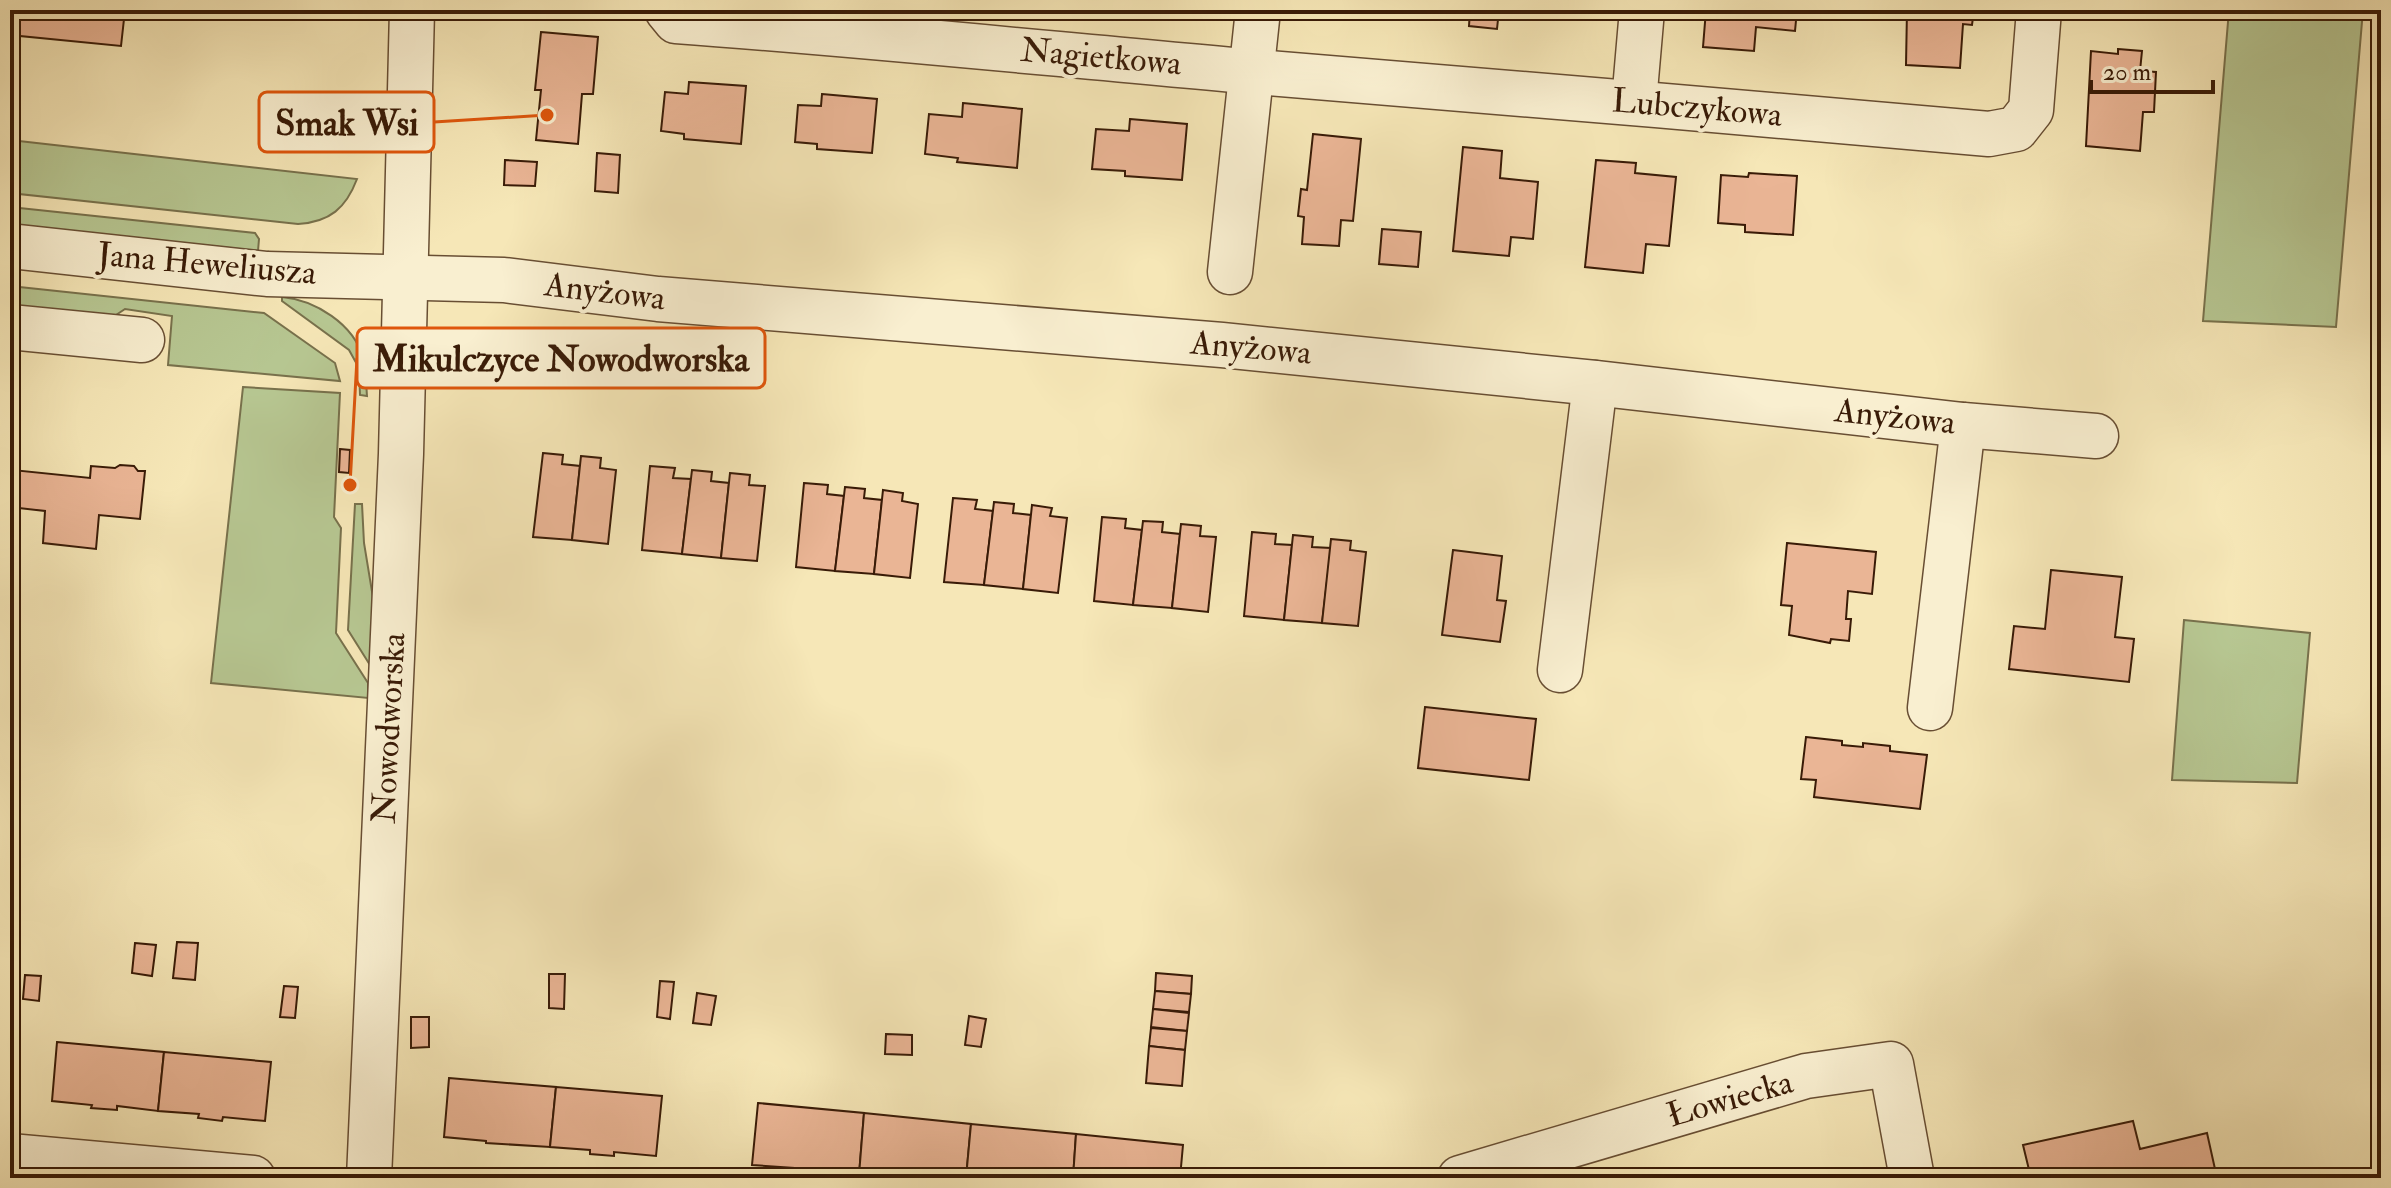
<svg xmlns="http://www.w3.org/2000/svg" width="2391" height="1188" font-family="'IM FELL Double Pica',serif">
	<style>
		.grass { fill: #b7c792; stroke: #78714c; stroke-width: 2 }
		.building { fill: #eab595; stroke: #391b07; stroke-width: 2 }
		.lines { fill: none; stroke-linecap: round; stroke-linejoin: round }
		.minor-casing { stroke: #684e33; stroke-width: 47 }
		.minor { stroke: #f9efd0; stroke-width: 44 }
		.labels { text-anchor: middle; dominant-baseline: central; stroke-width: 8; stroke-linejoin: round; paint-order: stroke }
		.street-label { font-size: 34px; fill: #391b07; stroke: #f9efd0 }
		.leader { fill: none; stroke: #df560c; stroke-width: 3 }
		.callout-dot { fill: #df560c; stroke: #f9efd0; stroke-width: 3 }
		.callout { fill: #f9efd0; stroke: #df560c; stroke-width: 3 }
		.callout-label { font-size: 36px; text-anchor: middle; font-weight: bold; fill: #391b07 }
	</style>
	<rect width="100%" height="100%" fill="#f6e7b7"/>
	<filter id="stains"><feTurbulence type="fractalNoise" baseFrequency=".0025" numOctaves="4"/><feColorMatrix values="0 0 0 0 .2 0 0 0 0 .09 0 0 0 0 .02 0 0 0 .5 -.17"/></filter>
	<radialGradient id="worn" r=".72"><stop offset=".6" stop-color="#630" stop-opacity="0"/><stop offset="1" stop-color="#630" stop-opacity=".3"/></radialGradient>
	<g class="grass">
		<path d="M2229 10H2363L2336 327 2203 321Z"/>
		<path d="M10 140 357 179C346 208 330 222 298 224L10 193Z"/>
		<path d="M10 207 255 233 259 239 258 251 10 225Z"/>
		<path d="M10 286 264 313 335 363 340 381 168 365 172 316 125 309 110 319 10 308Z"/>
		<path d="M282 297C315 300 354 324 363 358 366 370 366 383 367 396L360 395 359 368 349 350 282 301Z"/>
		<path d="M243 387 340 393 334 517 341 528 336 633 368 683V698L211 683Z"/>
		<path d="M355 504H362L364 543 377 622 375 673 348 630Z"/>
		<path d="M2184 620 2310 633 2297 783 2172 780Z"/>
	</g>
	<g class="building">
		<path d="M10 10H125L121 46 10 35Z"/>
		<path d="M1470 10H1499L1497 29 1469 26Z"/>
		<path d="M1706 10H1797L1795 31 1756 27 1754 51 1703 47Z"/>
		<path d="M1907 10H1974L1972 25 1963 24 1960 68 1906 65Z"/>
		<path d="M541 32 598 37 593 94H582L578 144 536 140 541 90H535Z"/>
		<path d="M2118 49 2142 51 2140 71 2156 72 2154 112H2143L2140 151 2086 146 2091 51 2118 54Z"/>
		<path d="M689 82 746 86 741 144 684 139V134L661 131 665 92 688 94Z"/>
		<path d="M822 94 877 99 872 153 817 149V144L795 142 798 105 821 106Z"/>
		<path d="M963 103 1022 109 1017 168 957 162 958 158 925 154 929 114 962 117Z"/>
		<path d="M1130 119 1187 124 1182 180 1125 176V171L1092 169 1096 129 1129 131Z"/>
		<path d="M1313 134 1361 139 1353 221 1341 220 1339 246 1302 244 1304 217 1298 216 1301 189 1307 190Z"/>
		<path d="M1463 147 1502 151 1500 178 1538 182 1533 239 1511 237 1509 256 1453 251Z"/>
		<path d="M597 153 620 155 618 193 595 191Z"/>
		<path d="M505 160 537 162 535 186 504 185Z"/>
		<path d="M1596 160 1636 163 1635 173 1676 177 1669 246 1646 244 1643 273 1585 267Z"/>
		<path d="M1749 173 1797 176 1793 235 1745 232V225L1718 223 1721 175 1748 177Z"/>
		<path d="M1382 229 1421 232 1418 267 1379 264Z"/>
		<path d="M340 449 350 450 349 473 339 472Z"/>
		<path d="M543 453 563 455 562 464 580 466 572 540 533 537Z"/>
		<path d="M581 456 601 458 600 468 616 470 608 544 572 540Z"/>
		<path d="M120 465 134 466 138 471H145L140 519 99 515 96 549 43 543 45 511 10 507 13 470 90 478 91 466 115 468Z"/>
		<path d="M650 466 675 468 673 478 691 479 682 554 642 550Z"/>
		<path d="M692 470 712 472 711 481 729 483 721 558 682 554Z"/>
		<path d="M730 473 750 475 749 485 765 486 757 561 721 558Z"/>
		<path d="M804 483 828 485 827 494 844 496 835 571 796 567Z"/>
		<path d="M845 487 865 489 864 498 882 500 874 574 835 571Z"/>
		<path d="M883 490 903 493 902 501 918 504 910 578 874 574Z"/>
		<path d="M953 498 977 500 975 509 993 511 984 585 944 582Z"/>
		<path d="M994 502 1014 504 1013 513 1031 515 1023 589 984 585Z"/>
		<path d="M1032 505 1052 508 1050 516 1067 518 1058 593 1023 589Z"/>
		<path d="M1102 517 1126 519 1125 528 1142 530 1133 605 1094 601Z"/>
		<path d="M1143 521 1163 522 1162 532 1180 534 1172 608 1133 605Z"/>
		<path d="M1181 524 1201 526 1200 536 1216 537 1208 612 1172 608Z"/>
		<path d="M1252 532 1276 534 1275 544 1292 545 1284 620 1244 616Z"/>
		<path d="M1293 535 1313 537 1312 547 1331 548 1322 623 1284 620Z"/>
		<path d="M1331 539 1351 541 1350 550 1366 552 1358 626 1322 623Z"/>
		<path d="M1787 543 1876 552 1872 594 1848 591 1846 619H1851L1849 641 1831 639 1830 643 1789 635 1792 606 1781 605Z"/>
		<path d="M1453 550 1502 556 1497 600 1506 601 1500 642 1442 635Z"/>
		<path d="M2051 570 2122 577 2115 637 2134 639 2129 682 2009 669 2014 626 2045 629Z"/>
		<path d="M1425 707 1536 719 1529 780 1418 768Z"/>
		<path d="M1806 737 1842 741V745L1863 747V743L1890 746V751L1927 755 1920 809 1814 797 1816 780 1801 779Z"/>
		<path d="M177 942 198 943 195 980 173 978Z"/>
		<path d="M135 943 156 945 152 976 132 973Z"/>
		<path d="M1156 973 1192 976 1191 994 1155 991Z"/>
		<path d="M549 974H565L564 1009 549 1008Z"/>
		<path d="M25 975 41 976 39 1001 23 999Z"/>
		<path d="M660 981 674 982 670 1019 657 1017Z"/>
		<path d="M284 986 298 987 295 1018 280 1017Z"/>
		<path d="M1155 991 1191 994 1189 1012 1153 1009Z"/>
		<path d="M697 993 716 996 711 1025 693 1023Z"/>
		<path d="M1153 1009 1189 1013 1187 1031 1151 1027Z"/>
		<path d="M969 1016 986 1019 981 1047 965 1045Z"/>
		<path d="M411 1017H429V1047L411 1048Z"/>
		<path d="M1151 1028 1187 1031 1185 1050 1149 1046Z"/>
		<path d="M886 1034 912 1035V1055L885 1054Z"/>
		<path d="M57 1042 164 1052 158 1111 117 1106V1110L91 1108 92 1105 52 1101Z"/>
		<path d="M1149 1046 1185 1050 1182 1086 1146 1083Z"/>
		<path d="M164 1052 271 1062 265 1121 223 1117 222 1121 198 1118 199 1114 158 1111Z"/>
		<path d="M449 1078 556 1087 550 1147 486 1143V1141L444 1137Z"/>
		<path d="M556 1087 662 1096 656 1156 614 1152V1156L590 1154V1150L550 1147Z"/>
		<path d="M758 1103 864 1113 859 1175 817 1171V1175L794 1173V1168L752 1165Z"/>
		<path d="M864 1113 971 1124 966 1178H897L859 1175Z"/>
		<path d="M2133 1121 2140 1149 2207 1133 2217 1178H2031L2023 1145Z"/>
		<path d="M971 1124 1076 1134 1073 1178H966Z"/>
		<path d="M1076 1134 1183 1145 1180 1178H1073Z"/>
	</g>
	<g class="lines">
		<defs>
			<g id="minor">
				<path d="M667 10 676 21C869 35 1062 55 1256 72 1500 92 1745 112 1989 134L2016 129 2031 110 2039 10"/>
				<path d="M1634 102 1642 10"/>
				<path d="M10 246 267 274 504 280 658 299 1222 345 1595 383 1963 425 2096 436"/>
				<path d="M1230 272 1258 10"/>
				<path d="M10 327 142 340"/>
				<path d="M1560 670 1595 383"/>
				<path d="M1930 708 1963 425"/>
				<path d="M10 1156 253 1178"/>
				<path d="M369 1178 401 454 412 10"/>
				<path d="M1460 1178 1806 1076 1891 1064 1912 1178"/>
			</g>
		</defs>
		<use href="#minor" class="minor-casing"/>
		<use href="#minor" class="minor"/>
	</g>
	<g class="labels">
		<g class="street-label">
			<text transform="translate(1101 57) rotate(5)">Nagietkowa</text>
			<text transform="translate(1697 108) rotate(5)">Lubczykowa</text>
			<text transform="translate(207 264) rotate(5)">Jana Heweliusza</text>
			<text transform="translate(605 292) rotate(7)">Anyżowa</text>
			<text transform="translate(1251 348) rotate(5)">Anyżowa</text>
			<text transform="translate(1895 417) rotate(6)">Anyżowa</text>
			<text transform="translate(389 728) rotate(-87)">Nowodworska</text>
			<text transform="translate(1730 1099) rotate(-16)">Łowiecka</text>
		</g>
	</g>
	<path class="leader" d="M547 115L434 122M350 485L357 358"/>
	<g class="callout-dot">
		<circle cx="547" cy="115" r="8"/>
		<circle cx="350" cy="485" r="8"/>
	</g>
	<g class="callout">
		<rect x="259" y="92" width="175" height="60" rx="8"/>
		<rect x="357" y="328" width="408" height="60" rx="8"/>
	</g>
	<g class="callout-label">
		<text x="347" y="135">Smak Wsi</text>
		<text x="561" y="371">Mikulczyce Nowodworska</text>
	</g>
	<rect width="2391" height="1188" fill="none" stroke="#f6e7b7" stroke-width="40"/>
	<rect x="12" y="12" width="2367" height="1164" fill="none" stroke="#391b07" stroke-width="4"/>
	<rect x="20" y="20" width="2351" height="1148" fill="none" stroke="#391b07" stroke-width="2"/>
	<path d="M2091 80v12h122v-12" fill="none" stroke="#391b07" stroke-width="4"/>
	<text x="2103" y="80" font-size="24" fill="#391b07" stroke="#f9efd0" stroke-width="6" paint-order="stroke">20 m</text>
	<rect width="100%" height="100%" filter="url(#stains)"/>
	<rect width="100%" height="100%" fill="url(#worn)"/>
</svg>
